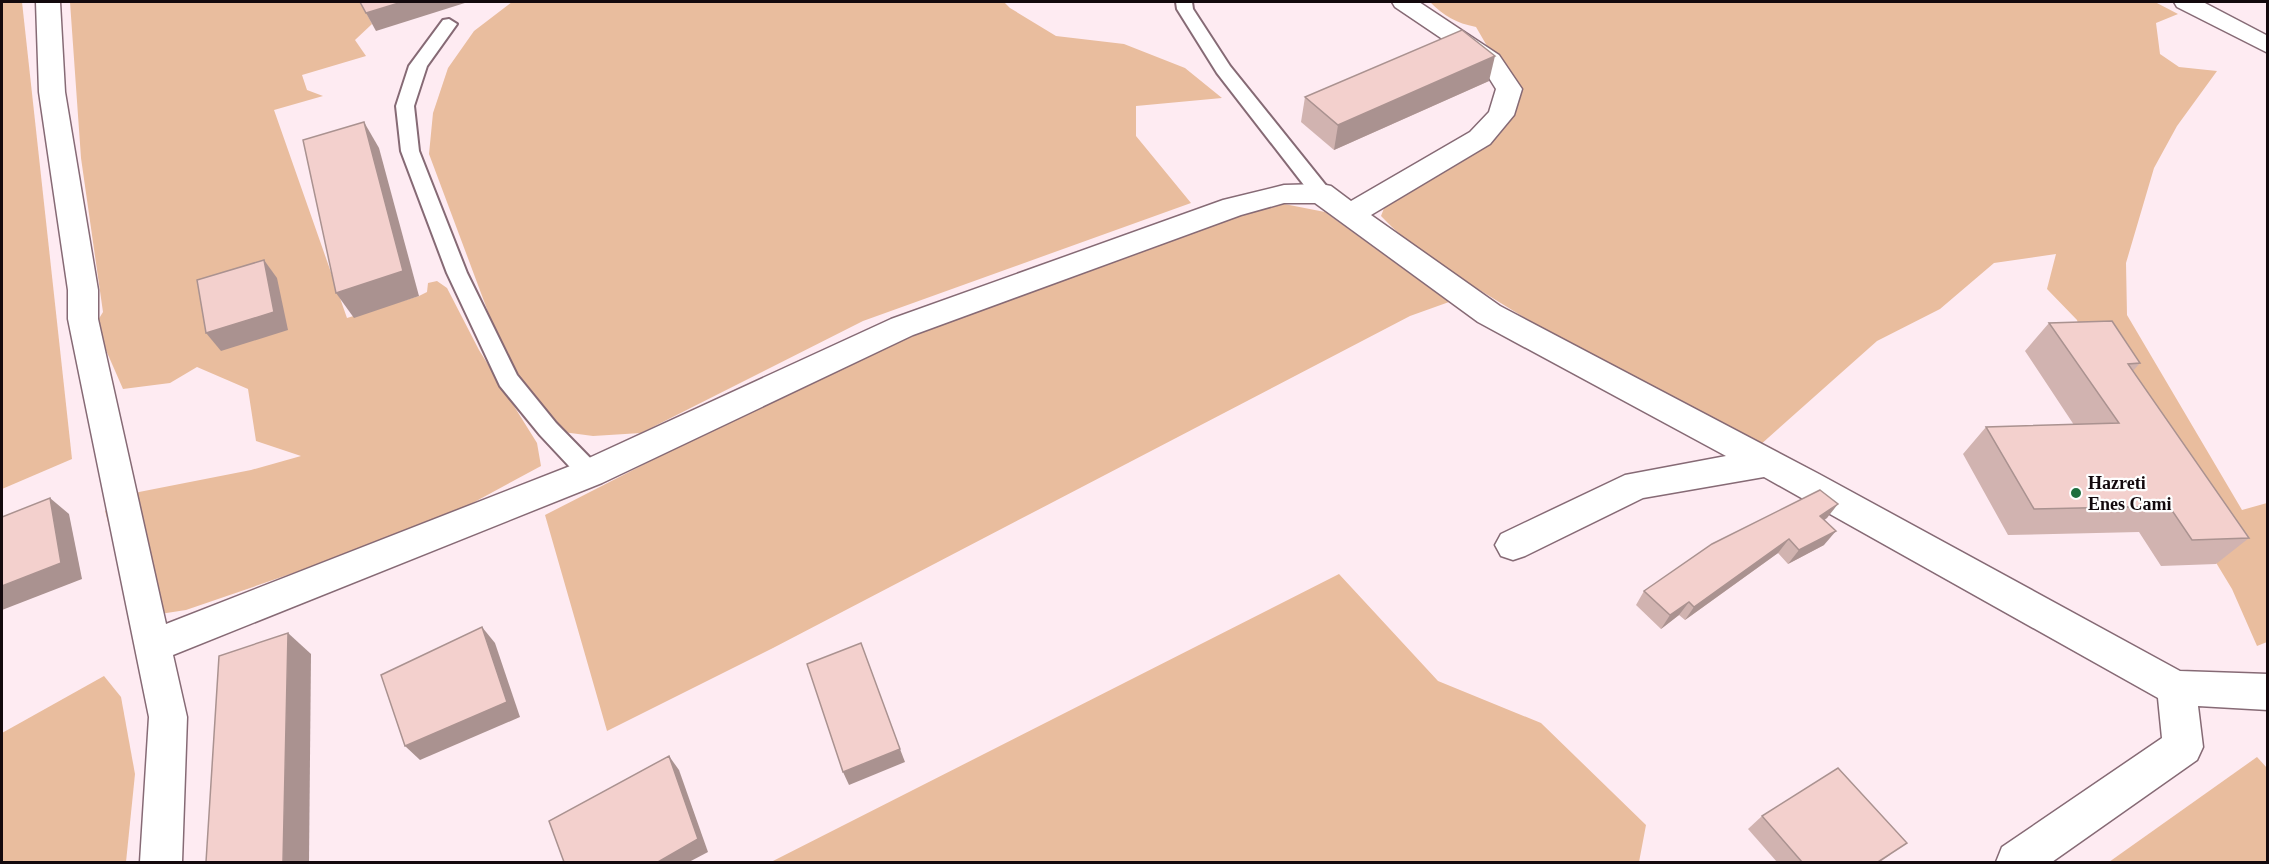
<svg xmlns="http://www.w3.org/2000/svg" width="2269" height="864" font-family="'Times New Roman',serif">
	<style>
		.green { fill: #e9bd9e }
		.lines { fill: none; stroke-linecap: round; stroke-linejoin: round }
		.lane-casing { stroke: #866a75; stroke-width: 4 }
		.street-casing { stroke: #866a75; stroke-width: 3 }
		.lane { fill: #fff; fill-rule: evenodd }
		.street { fill: #fff; fill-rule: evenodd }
		.wall { fill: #d1b3b0 }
		.shaded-wall { fill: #aa9290 }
		.building { fill: #f3d0cd; stroke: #aa9290; stroke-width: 1.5 }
		.poi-dot { fill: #1e6e3e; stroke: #fefefe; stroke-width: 2 }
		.labels { text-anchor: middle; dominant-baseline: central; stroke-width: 4.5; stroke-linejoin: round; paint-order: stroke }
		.poi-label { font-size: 18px; font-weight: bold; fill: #13090d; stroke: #fefefe; text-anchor: start }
	</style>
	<rect width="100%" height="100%" fill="#feebf2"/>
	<g class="green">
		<path d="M2 2H22L72 459 2 489Z"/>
		<path d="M70 2H361L372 24 355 40 366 56 302 75 307 90 323 96 274 110 347 318 419 296 427 292 428 283 437 281 447 288 479 350 537 443 541 466 456 512 363 549 186 610 160 614 119 563 105 511 139 492 251 470 301 456 256 441 248 389 197 367 170 383 123 389 95 325 103 312 81 158Z"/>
		<path d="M512 2H1004L1010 8 1056 36 1124 44 1185 68 1222 98 1136 106V136L1191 203 863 321 641 433 593 436 563 432 512 376 429 154 433 113 448 68 474 31Z"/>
		<path d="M1430 2H2155L2178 14 2156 23 2160 54 2179 67 2217 71 2177 126 2154 168 2126 263 2127 315 2242 510 2267 503V642L2257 646 2232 589 2087 350 2077 320 2047 289 2056 254 1994 263 1940 309 1877 341 1759 446C1672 399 1583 354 1499 302 1457 276 1415 252 1381 216L1388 198 1500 134 1519 101 1476 27C1456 23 1444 16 1430 2Z"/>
		<path d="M1274 202 1325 212 1449 302 1410 316 773 648 607 731 545 515 852 358Z"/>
		<path d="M1339 574 1438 681 1541 723 1646 825 1639 862H771Z"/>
		<path d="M104 676 121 697 135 774 126 862H2V733Z"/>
		<path d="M2257 757 2267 768V862H2109Z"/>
	</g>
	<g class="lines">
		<defs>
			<g id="lane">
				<path d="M1176 2H1192L1193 9 1230 66 1328 188 1331 193 1328 198H1314L1217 73 1177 9Z"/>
				<path d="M449 19 457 24 427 66 414 106 419 151 467 273 517 375 556 423 598 466 602 473 598 480 590 482 582 480 540 435 500 386 447 273 401 151 396 106 409 66 443 20Z"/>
			</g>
			<g id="street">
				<path d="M36 2H60L65 92 98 290V319L166 624 578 463 891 319 1223 200 1284 185 1321 184 1331 186 1351 201 1470 132 1489 112 1496 89 1481 65 1395 7 1392 2H1419L1499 55 1522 89 1514 115 1490 144 1371 215 1500 306 1819 474 2180 671 2268 674V710L2198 706 2203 747 2197 760 2052 862H1996L2002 847 2162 738 2158 698 1764 477 1643 498 1525 556 1513 560 1501 556 1495 545 1501 534 1625 475 1726 456 1478 322 1315 203H1284L1241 215 913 335 602 483 173 655 187 717 182 862H140L149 717 68 319V290L39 92Z"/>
				<path d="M2174 2H2203L2268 36V53L2177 7Z"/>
			</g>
		</defs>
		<use href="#lane" class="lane-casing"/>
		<use href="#street" class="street-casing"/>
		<use href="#lane" class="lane"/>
		<use href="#street" class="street"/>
	</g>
	<g class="wall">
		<path d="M1489 81 1334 150 1301 122 1305 97Z"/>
		<path d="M2049 323 2140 363 2133 371 2249 538 2216 564 2161 566 2139 532 2008 535 1963 454 1986 427 2074 425 2025 351Z"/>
		<path d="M1827 518 1824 520V545L1788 564 1778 553 1685 620 1679 615 1661 629 1636 605 1644 591Z"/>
		<path d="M1762 816 1890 855 1880 862H1777L1748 829Z"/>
	</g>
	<g class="shaded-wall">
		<path d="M402 2H468L376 31 366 13Z"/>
		<path d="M1495 56 1489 81 1334 150 1338 125Z"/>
		<path d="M364 122 379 148 419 296 354 318 336 293Z"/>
		<path d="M264 260 277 278 288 330 221 351 206 333Z"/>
		<path d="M50 498 69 514 82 579 2 610V586Z"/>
		<path d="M1838 504 1827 518 1809 531 1820 516Z"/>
		<path d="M1836 531 1824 545 1788 564 1799 550Z"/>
		<path d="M1789 539 1778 553 1685 620 1694 607Z"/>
		<path d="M1689 602 1679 615 1661 629 1670 615Z"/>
		<path d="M482 627 495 643 520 717 420 760 405 746Z"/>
		<path d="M288 633 311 654 309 862H283Z"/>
		<path d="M900 749 905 762 849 785 843 772Z"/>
		<path d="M669 756 679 770 708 852 689 862H658Z"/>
	</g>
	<g class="building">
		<path d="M360 2H402L366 13Z"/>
		<path d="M1462 30 1495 56 1338 125 1305 97Z"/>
		<path d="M364 122 403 271 336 293 303 140Z"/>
		<path d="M264 260 274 312 206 333 197 280Z"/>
		<path d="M2112 321 2140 363 2128 364 2249 538 2192 540 2169 506 2034 509 1986 427 2119 423 2049 323Z"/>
		<path d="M1820 490 1838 504 1820 516 1836 531 1799 550 1789 539 1694 607 1689 602 1670 615 1644 591 1712 544Z"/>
		<path d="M50 498 61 563 2 586V517Z"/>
		<path d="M482 627 507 702 405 746 381 675Z"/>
		<path d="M288 633 283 862H206L219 656Z"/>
		<path d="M861 643 900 749 843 772 807 664Z"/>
		<path d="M669 756 698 839 658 862H564L549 821Z"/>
		<path d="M1838 768 1907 843 1878 862H1802L1762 816Z"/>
	</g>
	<circle class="poi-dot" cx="2076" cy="493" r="6"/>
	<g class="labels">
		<g class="poi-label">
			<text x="2088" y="483">Hazreti<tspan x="2088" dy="21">Enes Cami</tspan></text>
		</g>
	</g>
	<rect width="2269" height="864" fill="none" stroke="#13090d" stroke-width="6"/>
</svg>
